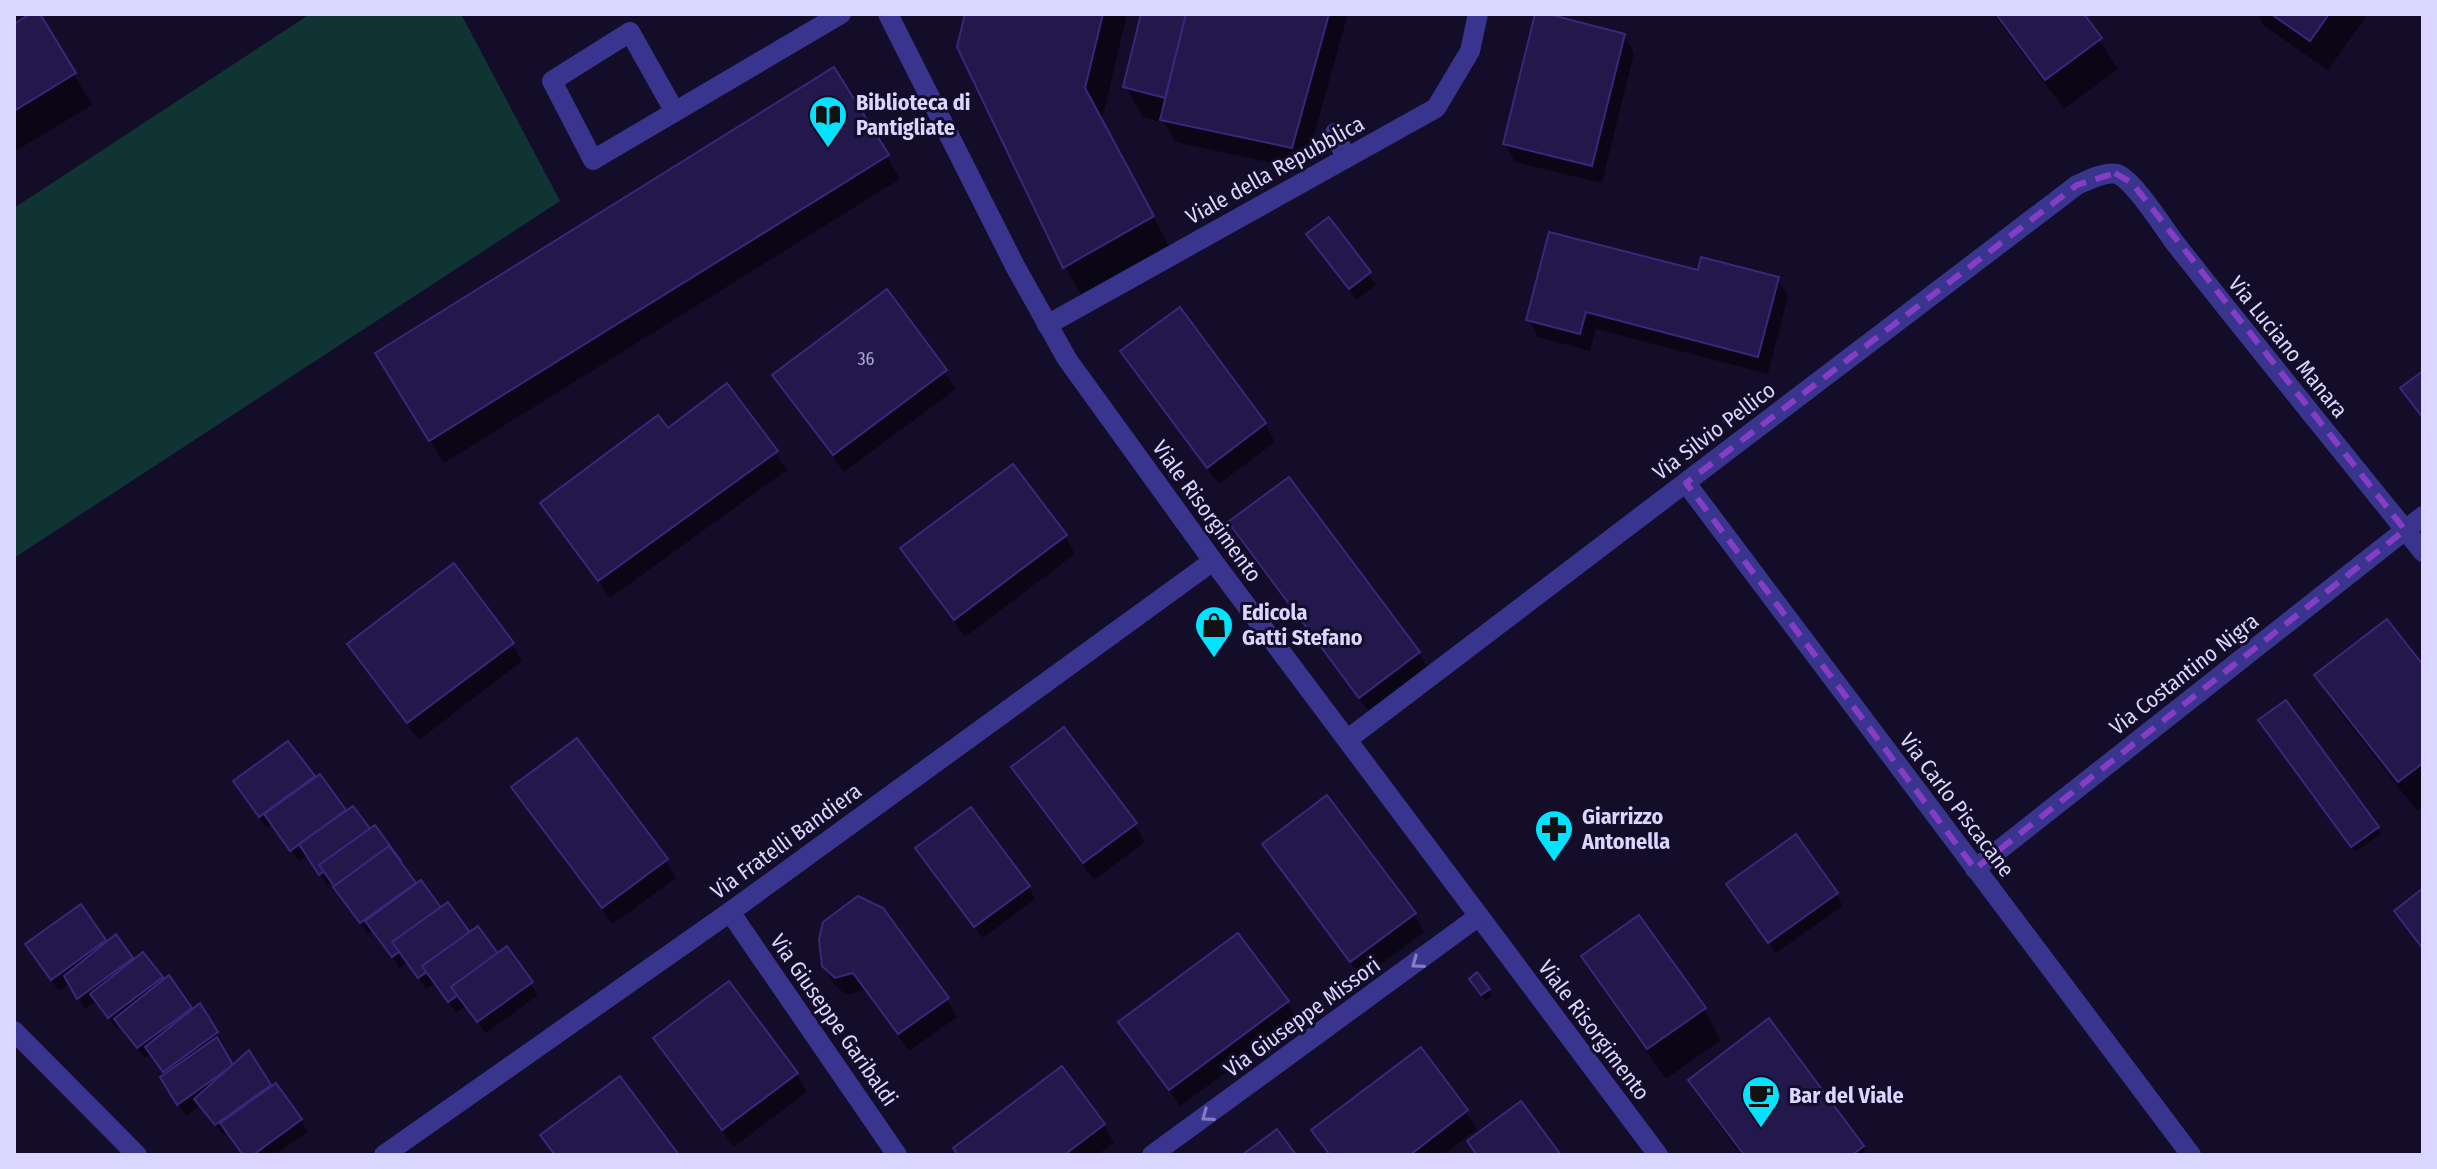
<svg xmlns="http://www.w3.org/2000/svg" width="2437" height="1169" font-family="'Fira Sans Condensed',sans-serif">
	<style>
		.green { fill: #103433 }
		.shadow { fill: #0007 }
		.building { fill: #23184c; stroke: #39277b; stroke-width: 2 }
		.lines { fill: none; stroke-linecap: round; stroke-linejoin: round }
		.service { stroke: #39348d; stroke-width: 20 }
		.minor { stroke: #39348d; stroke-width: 20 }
		.oneway { stroke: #827dc0 }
		.marked { fill: none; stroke: #853dc5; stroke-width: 6; stroke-dasharray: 16 10; stroke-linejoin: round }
		.labels { text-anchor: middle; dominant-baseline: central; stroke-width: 6; stroke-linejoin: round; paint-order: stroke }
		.number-label { font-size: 18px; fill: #ada6d2 }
		.poi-label { font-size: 22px; font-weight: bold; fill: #dbd6ff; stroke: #130d29; text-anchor: start }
		.street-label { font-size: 22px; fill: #dbd6ff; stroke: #130d29 }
	</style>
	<rect width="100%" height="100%" fill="#130d29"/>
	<path class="green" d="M310 14H461L560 201 14 558V208Z"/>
	<g class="shadow">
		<path d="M34 14H38L92 105 14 152V26Z"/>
		<path d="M967 14H1127L1102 120 1170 248 1083 298 1065 267 959 47Z"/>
		<path d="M1143 14H1348L1304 170 1176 142 1164 123 1143 117 1125 86Z"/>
		<path d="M1537 14 1624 35 1634 53 1602 183 1515 162 1505 144Z"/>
		<path d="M1993 14H2081L2118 69 2064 109Z"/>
		<path d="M2258 14H2368L2328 70 2264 26Z"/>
		<path d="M833 70 900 179 444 463 390 376Z"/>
		<path d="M1329 220 1376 285 1357 300 1309 235Z"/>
		<path d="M1699 272 1777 278 1788 296 1768 374 1596 329 1590 351 1538 337 1528 319Z"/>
		<path d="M886 292 956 389 844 472 785 393 775 375Z"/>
		<path d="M1180 310 1265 424 1275 442 1219 484 1133 370 1123 352Z"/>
		<path d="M727 386 787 470 610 598 542 503 668 430Z"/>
		<path d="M1289 479 1419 653 1429 671 1371 714 1240 541 1230 523Z"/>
		<path d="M1065 536 1075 554 965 637 902 549Z"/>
		<path d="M350 644H512L522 661 419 740 360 662Z"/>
		<path d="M2423 668V806L2417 811 2335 706 2317 675Z"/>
		<path d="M2286 702 2381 833 2355 852 2264 726Z"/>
		<path d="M1064 730 1135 825 1145 842 1094 880 1024 786 1013 768Z"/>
		<path d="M577 741 666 860 676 878 613 924 524 805 514 787Z"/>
		<path d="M288 744 315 781 320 777 346 813 370 831 374 828 416 886 440 910 497 956 506 949 538 995 486 1033 466 1006 456 1013 435 983 426 989 407 962 400 968 373 930 368 934 332 882 327 885 307 855 299 861 272 824 267 828 235 782Z"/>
		<path d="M1264 844 1414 914 1424 932 1362 978 1275 862Z"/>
		<path d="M925 860 1029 887 1035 899 983 938Z"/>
		<path d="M1836 894 1843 906 1776 953 1736 896Z"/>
		<path d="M80 907 107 944 115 937 133 962 142 955 164 982 169 978 192 1011 217 1033 224 1045 220 1047 232 1068 249 1053 271 1089 301 1120 307 1132 275 1155H244L228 1133 224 1136 200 1105 186 1116 162 1077 166 1075 151 1054 145 1058 120 1026 116 1028 96 1001 85 1009 70 983 59 991 34 957Z"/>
		<path d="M821 939 947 999 957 1017 909 1051 865 990 846 995 834 984 823 965Z"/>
		<path d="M1583 957 1704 1009 1721 1040 1666 1079 1601 987Z"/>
		<path d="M1477 975 1492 995 1486 1000 1474 984Z"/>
		<path d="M729 984 797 1074 807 1092 734 1147 666 1056 655 1038Z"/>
		<path d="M1287 1002 1298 1020 1180 1106 1121 1023Z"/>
		<path d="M1420 1050 1477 1129 1443 1155H1329L1314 1131Z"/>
		<path d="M1690 1080 1863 1147 1867 1155H1741L1708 1110Z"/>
		<path d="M1104 1125 1114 1143 1097 1155H959Z"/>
	</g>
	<g class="building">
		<path d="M30 14H40L76 73 14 111V24Z"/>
		<path d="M965 14H1103L1085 88 1154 216 1063 268 957 47Z"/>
		<path d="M1141 14H1186L1165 98 1123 87Z"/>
		<path d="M1186 14H1329L1292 148 1160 120Z"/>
		<path d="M1535 14H1548L1625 34 1592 166 1503 144Z"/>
		<path d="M1996 14H2084L2102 38 2045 80Z"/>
		<path d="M2271 14H2329L2310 41Z"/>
		<path d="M834 67 889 155 429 441 375 353Z"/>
		<path d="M1329 217 1371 272 1349 289 1306 234Z"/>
		<path d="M1549 232 1698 270 1701 257 1779 277 1758 357 1586 312 1580 334 1526 320Z"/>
		<path d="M887 289 947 370 833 455 772 375Z"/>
		<path d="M1180 307 1266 423 1207 468 1120 351Z"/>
		<path d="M2423 371V418L2400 388Z"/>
		<path d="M727 383 778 451 598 581 540 503 658 415 668 428Z"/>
		<path d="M1013 464 1067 535 954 620 900 548Z"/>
		<path d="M1289 477 1420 652 1359 698 1228 522Z"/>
		<path d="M454 563 514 643 407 723 347 644Z"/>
		<path d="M2387 619 2423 665V763L2398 782 2314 675Z"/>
		<path d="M2286 700 2379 827 2351 847 2258 720Z"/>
		<path d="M1064 727 1137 823 1083 863 1011 767Z"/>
		<path d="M577 738 668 859 602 908 511 787Z"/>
		<path d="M288 741 315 776 259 817 233 781Z"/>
		<path d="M320 774 346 810 290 851 264 814Z"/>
		<path d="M1327 795 1416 913 1350 962 1262 844Z"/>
		<path d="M353 806 374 834 319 875 299 844Z"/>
		<path d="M971 807 1030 886 974 927 915 848Z"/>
		<path d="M375 825 401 861 345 901 319 865Z"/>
		<path d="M1796 834 1838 893 1768 943 1726 884Z"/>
		<path d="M389 846 416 883 360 923 333 887Z"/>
		<path d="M421 880 447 916 392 957 365 921Z"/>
		<path d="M2423 888V949L2394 911Z"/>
		<path d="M858 896 883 908 949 998 898 1034 853 973 835 978 822 966 819 939 823 922Z"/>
		<path d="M448 902 474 938 418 978 392 942Z"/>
		<path d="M81 904 106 940 51 980 25 944Z"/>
		<path d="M1639 915 1706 1008 1647 1049 1581 956Z"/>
		<path d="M478 926 504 962 448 1002 422 966Z"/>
		<path d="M1238 933 1289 1001 1169 1090 1118 1022Z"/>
		<path d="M116 934 133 958 77 999 64 976Z"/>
		<path d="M507 946 533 982 477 1022 451 987Z"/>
		<path d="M143 952 163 977 108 1018 90 994Z"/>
		<path d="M1477 972 1490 989 1481 995 1469 979Z"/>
		<path d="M169 975 192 1008 137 1048 114 1019Z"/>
		<path d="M729 981 798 1073 722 1130 653 1038Z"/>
		<path d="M200 1003 218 1032 163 1072 145 1047Z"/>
		<path d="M1769 1018 1864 1146 1852 1155H1744L1688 1080Z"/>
		<path d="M217 1037 233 1065 177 1105 160 1077Z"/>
		<path d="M1421 1047 1468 1110 1410 1155H1330L1311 1130Z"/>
		<path d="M249 1050 271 1085 215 1125 194 1099Z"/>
		<path d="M1062 1066 1105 1124 1064 1155H958L953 1148Z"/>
		<path d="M620 1076 679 1155H555L540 1135Z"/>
		<path d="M276 1083 302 1119 253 1155H243L220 1123Z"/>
		<path d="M1521 1101 1561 1155H1477L1467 1141Z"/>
		<path d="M1277 1129 1296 1155H1242Z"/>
	</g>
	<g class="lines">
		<g class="service">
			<path d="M675 112 630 32 552 81 593 160 841 14"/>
			<path d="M1335 133 1346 158"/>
		</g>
		<g class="minor">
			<path d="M888 14 1016 268 1067 359 1213 561 1658 1155"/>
			<path d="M1047 325 1436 108 1470 51 1478 14"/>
			<path d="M1686 483 2191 1155"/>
			<path d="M1348 739 2077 185C2088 180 2105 171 2117 174 2134 180 2163 227 2175 243 2257 347 2340 449 2423 552"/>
			<path d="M1975 869 2423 516"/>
			<path d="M730 912 897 1155"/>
			<path d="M14 1031 137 1155"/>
			<path d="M384 1155 730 912 1213 561"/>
			<path d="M1152 1155 1479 916"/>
		</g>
	</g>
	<defs><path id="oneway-chevron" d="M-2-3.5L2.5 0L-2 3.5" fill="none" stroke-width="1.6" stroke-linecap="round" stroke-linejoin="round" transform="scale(2)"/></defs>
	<g class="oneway">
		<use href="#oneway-chevron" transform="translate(1417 963) rotate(144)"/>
		<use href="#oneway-chevron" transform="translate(1207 1116) rotate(144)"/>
	</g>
	<path class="marked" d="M2115 173 2132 183 2405 530 1975 869 1686 483 2077 185Z"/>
	<defs>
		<symbol id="library-pin" viewBox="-11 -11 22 30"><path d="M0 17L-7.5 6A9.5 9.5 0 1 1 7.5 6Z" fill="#02e3ff" stroke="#130d29"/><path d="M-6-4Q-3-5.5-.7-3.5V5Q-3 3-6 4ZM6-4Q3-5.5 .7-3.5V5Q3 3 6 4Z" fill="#111"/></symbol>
		<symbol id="shop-pin" viewBox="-11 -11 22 30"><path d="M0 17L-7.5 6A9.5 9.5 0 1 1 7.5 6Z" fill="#02e3ff" stroke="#130d29"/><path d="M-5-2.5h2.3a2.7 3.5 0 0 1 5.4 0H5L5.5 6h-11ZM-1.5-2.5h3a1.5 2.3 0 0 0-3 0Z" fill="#111"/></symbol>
		<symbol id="pharmacy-pin" viewBox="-11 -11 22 30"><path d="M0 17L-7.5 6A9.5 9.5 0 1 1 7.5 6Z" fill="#02e3ff" stroke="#130d29"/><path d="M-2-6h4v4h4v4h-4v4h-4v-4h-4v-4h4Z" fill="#111"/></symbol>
		<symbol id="cafe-pin" viewBox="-11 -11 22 30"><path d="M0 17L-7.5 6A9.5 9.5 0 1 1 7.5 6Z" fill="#02e3ff" stroke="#130d29"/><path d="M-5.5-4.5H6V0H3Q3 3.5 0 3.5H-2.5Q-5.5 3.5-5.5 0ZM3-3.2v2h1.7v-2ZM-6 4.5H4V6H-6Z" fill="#111"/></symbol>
	</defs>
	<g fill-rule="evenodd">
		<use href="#library-pin" x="806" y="93" width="44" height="60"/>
		<use href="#shop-pin" x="1192" y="603" width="44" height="60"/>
		<use href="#pharmacy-pin" x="1532" y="807" width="44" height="60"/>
		<use href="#cafe-pin" x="1739" y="1073" width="44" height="60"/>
	</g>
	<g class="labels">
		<g class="number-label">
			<text x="866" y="359">36</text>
		</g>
		<g class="poi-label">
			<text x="856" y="102">Biblioteca di<tspan x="856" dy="25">Pantigliate</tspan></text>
			<text x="1242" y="612">Edicola<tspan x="1242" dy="25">Gatti Stefano</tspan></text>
			<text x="1582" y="816">Giarrizzo<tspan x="1582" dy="25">Antonella</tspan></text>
			<text x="1789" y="1095">Bar del Viale</text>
		</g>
		<g class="street-label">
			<text transform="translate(1275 170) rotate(-29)">Viale della Repubblica</text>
			<text transform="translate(2288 347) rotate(51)">Via Luciano Manara</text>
			<text transform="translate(1714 431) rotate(-37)">Via Silvio Pellico</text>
			<text transform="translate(1207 511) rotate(54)">Viale Risorgimento</text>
			<text transform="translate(2184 674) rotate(-38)">Via Costantino Nigra</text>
			<text transform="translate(1957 805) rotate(53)">Via Carlo Piscacane</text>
			<text transform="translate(786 841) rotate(-36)">Via Fratelli Bandiera</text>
			<text transform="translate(1302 1017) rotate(-36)">Via Giuseppe Missori</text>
			<text transform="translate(834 1020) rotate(55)">Via Giuseppe Garibaldi</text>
			<text transform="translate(1594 1030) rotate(53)">Viale Risorgimento</text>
		</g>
	</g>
	<rect width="2437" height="1169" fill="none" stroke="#dbd6ff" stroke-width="32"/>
</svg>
